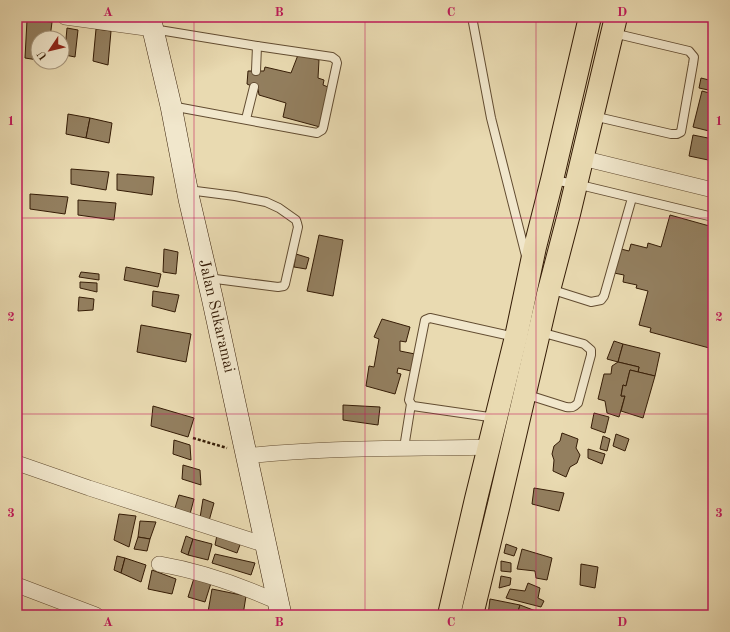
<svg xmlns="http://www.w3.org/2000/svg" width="730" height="632" font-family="'Old Standard TT',serif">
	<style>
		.building { fill: #937f5f; stroke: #351c06 }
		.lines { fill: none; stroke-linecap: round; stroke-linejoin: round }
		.lane-casing { stroke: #624c31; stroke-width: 10 }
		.street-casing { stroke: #624c31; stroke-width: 16 }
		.secondary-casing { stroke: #351c06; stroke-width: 22 }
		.primary-casing { stroke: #351c06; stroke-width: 24 }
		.path { stroke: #351c06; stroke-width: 2.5; stroke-dasharray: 3 2; stroke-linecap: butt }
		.lane { stroke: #f1e7cc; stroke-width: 8 }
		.street { stroke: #f1e7cc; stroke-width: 15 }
		.secondary { stroke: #f1e7cc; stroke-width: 21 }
		.primary { stroke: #e9dab1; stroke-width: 22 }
		.grid { fill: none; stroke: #c2185b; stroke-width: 1; stroke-opacity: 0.55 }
		.labels { text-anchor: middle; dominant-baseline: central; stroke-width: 4; stroke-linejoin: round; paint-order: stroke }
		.street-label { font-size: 16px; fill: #351c06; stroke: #f1e7cc }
		.neatline { fill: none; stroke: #c2185b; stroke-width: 1.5 }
		.grid-label { font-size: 13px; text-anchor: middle; font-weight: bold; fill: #c2185b }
	</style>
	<rect width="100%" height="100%" fill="#e9dab1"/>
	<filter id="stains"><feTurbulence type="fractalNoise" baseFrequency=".005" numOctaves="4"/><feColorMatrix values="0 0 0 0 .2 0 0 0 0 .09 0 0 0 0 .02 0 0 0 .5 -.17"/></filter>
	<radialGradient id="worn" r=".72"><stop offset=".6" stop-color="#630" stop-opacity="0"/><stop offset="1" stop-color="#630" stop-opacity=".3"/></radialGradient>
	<g class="building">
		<path d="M27 20 52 22 50 38H38V60L25 58Z"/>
		<path d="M17 24H20L18 58H17Z"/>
		<path d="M67 28 78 30 75 57 65 55V50Z"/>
		<path d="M96 29 111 31 108 65 93 61Z"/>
		<path d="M298 55 319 60 318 78 324 80 323 85 328 87 320 127 283 117 286 103 259 95 258 89 247 84 248 71H264L265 67 291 73Z"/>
		<path d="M713 57V76L709 75Z"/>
		<path d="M701 78 713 81V91L699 88Z"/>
		<path d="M702 91 713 94V132L693 127Z"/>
		<path d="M68 114 90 118 86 138 66 134Z"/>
		<path d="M90 118 112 123 109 143 86 138Z"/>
		<path d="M693 135 713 139V161L689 156Z"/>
		<path d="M71 169 109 172 106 190 71 184Z"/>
		<path d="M117 174 154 177 152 195 117 190Z"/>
		<path d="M30 194 68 197 65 214 30 209Z"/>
		<path d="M78 200 116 203 114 220 78 215Z"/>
		<path d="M670 215 713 227V349L650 332 651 328 639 325 648 291 636 288 637 285 623 282 624 275 614 273 621 249 629 251 631 244 647 248 648 243 661 247Z"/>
		<path d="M319 235 343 240 333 296 307 291Z"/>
		<path d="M164 249 178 252 176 274 163 272Z"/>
		<path d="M296 254 309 258 306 269 294 267Z"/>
		<path d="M126 267 161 274 158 287 124 280Z"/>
		<path d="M81 272 99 274V280L79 277Z"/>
		<path d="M80 282 97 283V292L80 288Z"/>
		<path d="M153 291 179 295 175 312 152 306Z"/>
		<path d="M79 297 94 299 93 310 78 311Z"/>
		<path d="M382 319 410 327 406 342 400 341V351L415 354 411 371 398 368 397 373 401 374 395 394 366 386 369 366 374 367 379 339 374 337Z"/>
		<path d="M141 325 191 334 186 362 137 352Z"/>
		<path d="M614 341 623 344 618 362 607 359Z"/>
		<path d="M623 344 660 353 655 376 638 372 639 367 618 362Z"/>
		<path d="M618 362 639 367 638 372 630 370 626 386 623 385 621 396H625L619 417 607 413 605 401 598 399 604 374H611L612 366Z"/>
		<path d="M630 370 655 376 643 418 621 411 625 396H621L623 385 626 386Z"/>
		<path d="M343 405 380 407 378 425 343 420Z"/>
		<path d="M153 406 194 418 188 437 151 426Z"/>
		<path d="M594 413 609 417 605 433 591 428Z"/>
		<path d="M562 433 578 439 576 448 580 455 577 463 570 467 566 477 553 471 554 460 552 454 554 446 560 441Z"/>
		<path d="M616 434 629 439 625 451 613 446Z"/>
		<path d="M603 436 610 439 607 451 600 449Z"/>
		<path d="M174 440 190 445 191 460 173 454Z"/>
		<path d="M588 449 605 454 602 464 588 458Z"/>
		<path d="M183 465 200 470 201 485 182 479Z"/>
		<path d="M534 488 564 493 559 511 532 504Z"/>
		<path d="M179 495 194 499 190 514 175 508Z"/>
		<path d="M203 499 214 503 209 521 200 518Z"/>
		<path d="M119 514 136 516 129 547 114 540Z"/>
		<path d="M140 521 156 522 150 539 138 537Z"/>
		<path d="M217 535 241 542 237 553 215 545Z"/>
		<path d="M186 536 193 539 188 555 181 552Z"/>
		<path d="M138 537 150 539 147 551 134 549Z"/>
		<path d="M193 539 212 544 208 560 188 555Z"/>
		<path d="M506 544 517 548 514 556 504 553Z"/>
		<path d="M522 549 552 558 547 580 536 578 535 571 517 569Z"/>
		<path d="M215 554 255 563 251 575 212 563Z"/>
		<path d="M117 556 125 558 121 573 114 570Z"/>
		<path d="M125 558 146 565 141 582 121 573Z"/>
		<path d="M501 561 511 563V572L501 571Z"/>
		<path d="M581 564 598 567 595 588 580 585Z"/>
		<path d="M152 570 176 579 172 594 148 589Z"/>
		<path d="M195 575 212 580 205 602 188 597Z"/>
		<path d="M501 576 511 578 510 585 499 588Z"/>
		<path d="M528 583 540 588 538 598 544 601 541 607 506 598 510 589 525 591Z"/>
		<path d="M212 589 246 596 243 615H223L208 612Z"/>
		<path d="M490 599 520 605 517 615H488Z"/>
		<path d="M520 605 541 613 540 615H517Z"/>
	</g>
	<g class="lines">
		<defs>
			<g id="lane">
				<path d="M472 17 491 118 526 256"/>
				<path d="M153 29 257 46 332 57 336 60 337 63 323 128 322 130 317 133 171 106"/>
				<path d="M256 71 257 46"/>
				<path d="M593 116 671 134H677L681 132 693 64 694 57 689 51 613 33"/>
				<path d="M246 119 254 87"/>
				<path d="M552 180 576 184 713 217"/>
				<path d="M188 190 235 196 266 202 279 208 296 220 297 223 298 227 285 284 284 286 278 287 208 278"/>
				<path d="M550 289 591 302 601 300 604 296 632 198"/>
				<path d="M525 394 566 407C572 408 574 407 578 403L591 355V350L584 344 540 332"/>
				<path d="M496 418 413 406 411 404 409 400 425 320 430 318 515 337"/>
				<path d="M404 448 411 404"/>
			</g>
			<g id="street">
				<path d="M65 17 153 29"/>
				<path d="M582 158 713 190"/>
				<path d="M246 456C327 447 408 449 489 447"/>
				<path d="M17 463 89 488 266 545"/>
				<path d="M159 564C200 571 240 585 278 602"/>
				<path d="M17 585 96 615"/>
			</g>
			<path id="secondary" d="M150 17 171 106 189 199 212 297 281 615"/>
			<g id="primary">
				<path d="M449 615 476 499 516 337 535 247 552 180 590 17"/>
				<path d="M472 615 499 504 548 294 569 214 616 17"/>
			</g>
		</defs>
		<use href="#lane" class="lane-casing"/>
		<use href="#street" class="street-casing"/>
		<use href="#secondary" class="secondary-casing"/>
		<use href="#primary" class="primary-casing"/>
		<path class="path" d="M193 438 227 448"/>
		<use href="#lane" class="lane"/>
		<use href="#street" class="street"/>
		<use href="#secondary" class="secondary"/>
		<use href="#primary" class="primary"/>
	</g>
	<path class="grid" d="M194 17V615M365 17V615M536 17V615M17 218H713M17 414H713"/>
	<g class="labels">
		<g class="street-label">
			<text transform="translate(216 316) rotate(77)">Jalan Sukaramai</text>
		</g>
	</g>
	<rect width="730" height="632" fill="none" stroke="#e9dab1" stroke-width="44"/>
	<g transform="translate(50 50) rotate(235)"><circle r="19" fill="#f1e7cc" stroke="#a6967d"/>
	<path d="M0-3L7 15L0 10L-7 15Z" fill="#8f2418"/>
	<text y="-6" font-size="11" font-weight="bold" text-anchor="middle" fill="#351c06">U</text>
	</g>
	<rect x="22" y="22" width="686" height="588" class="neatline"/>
	<g class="grid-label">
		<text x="108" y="16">A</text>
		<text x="279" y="16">B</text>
		<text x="451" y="16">C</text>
		<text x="622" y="16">D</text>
		<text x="11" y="125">1</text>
		<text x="719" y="125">1</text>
		<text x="11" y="321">2</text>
		<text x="719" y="321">2</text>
		<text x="11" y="517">3</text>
		<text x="719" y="517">3</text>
		<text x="108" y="626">A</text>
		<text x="279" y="626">B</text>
		<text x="451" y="626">C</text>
		<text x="622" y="626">D</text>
	</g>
	<rect width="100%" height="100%" filter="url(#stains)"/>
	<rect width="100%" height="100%" fill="url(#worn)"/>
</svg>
